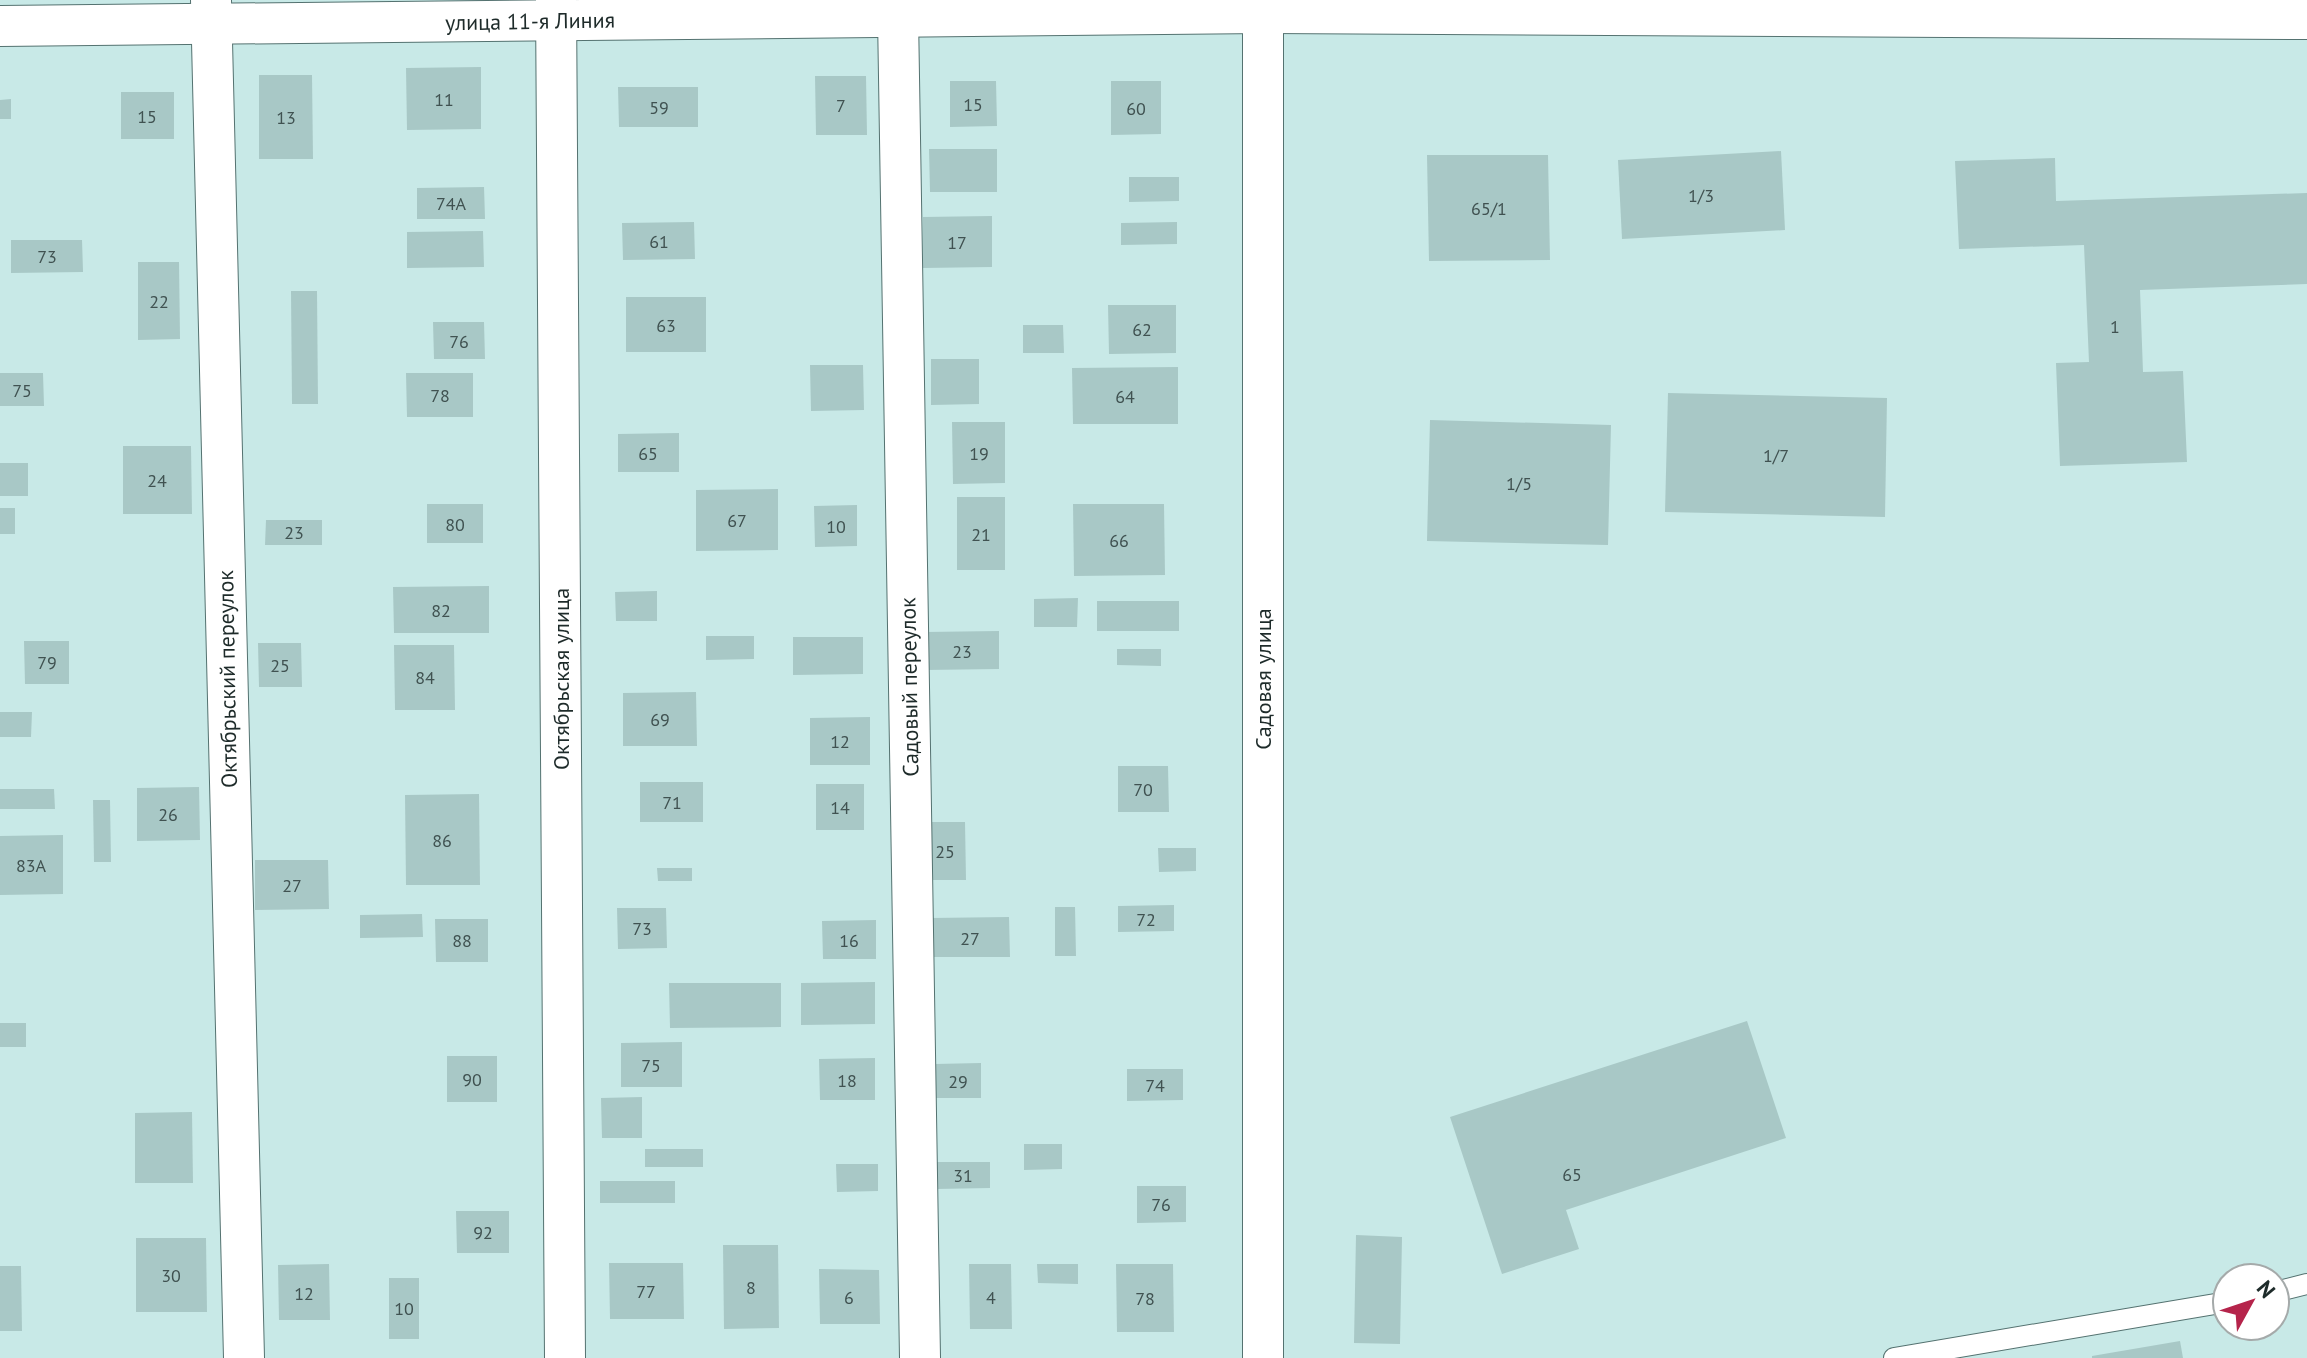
<svg xmlns="http://www.w3.org/2000/svg" width="2307" height="1358" font-family="'PT Sans',sans-serif">
	<style>
		.building { fill: #a8c8c6 }
		.lines { fill: none; stroke-linecap: round; stroke-linejoin: round }
		.service-casing { stroke: #547270; stroke-width: 22 }
		.minor-casing { stroke: #547270; stroke-width: 42 }
		.service { stroke: #fff; stroke-width: 20 }
		.minor { stroke: #fff; stroke-width: 40 }
		.labels { text-anchor: middle; dominant-baseline: central; stroke-width: 7; stroke-linejoin: round; paint-order: stroke }
		.number-label { font-size: 18px; fill: #405251 }
		.street-label { font-size: 22px; fill: #1e2b2a; stroke: #fff }
	</style>
	<rect width="100%" height="100%" fill="#c8e9e7"/>
	<g class="building">
		<path d="M481 67V129L407 130 406 68Z"/>
		<path d="M259 75H312L313 159H259Z"/>
		<path d="M815 76H866L867 135H816Z"/>
		<path d="M950 81H996L997 126 950 127Z"/>
		<path d="M1111 81H1161V134L1111 135Z"/>
		<path d="M618 87H698V127H619Z"/>
		<rect x="121" y="92" width="53" height="47"/>
		<path d="M11 99V119H0V100Z"/>
		<path d="M929 149H997V192H930Z"/>
		<path d="M1781 151 1785 230 1622 239 1618 160Z"/>
		<path d="M1427 155H1548L1550 260 1429 261Z"/>
		<path d="M2055 158 2056 201 2307 193V284L2140 290 2143 372 2183 371 2187 462 2060 466 2056 363 2089 362 2084 245 1959 249 1955 161Z"/>
		<path d="M1129 177H1179V201L1129 202Z"/>
		<path d="M484 187 485 219H417V188Z"/>
		<path d="M992 216V267L923 268V217Z"/>
		<path d="M694 222 695 259 623 260 622 223Z"/>
		<path d="M1177 222V244L1121 245V223Z"/>
		<path d="M483 231 484 267 407 268V232Z"/>
		<path d="M11 240H82L83 272 11 273Z"/>
		<path d="M138 262H179L180 339 138 340Z"/>
		<path d="M291 291H317L318 404H292Z"/>
		<rect x="626" y="297" width="80" height="55"/>
		<path d="M1108 305H1176V353L1109 354Z"/>
		<path d="M433 322H484L485 359H434Z"/>
		<path d="M1023 325H1063L1064 353H1023Z"/>
		<path d="M931 359H979V404L931 405Z"/>
		<path d="M810 365H863L864 410 811 411Z"/>
		<path d="M1178 367V424H1073L1072 368Z"/>
		<path d="M0 373H43L44 406H0Z"/>
		<path d="M406 373H473V417H407Z"/>
		<path d="M1668 393 1887 398 1885 517 1665 512Z"/>
		<path d="M1430 420 1611 425 1608 545 1427 541Z"/>
		<path d="M952 422H1005V483L953 484Z"/>
		<path d="M679 433V472H618V434Z"/>
		<path d="M123 446H191L192 514H123Z"/>
		<rect x="0" y="463" width="28" height="33"/>
		<path d="M778 489V550L696 551V490Z"/>
		<rect x="957" y="497" width="48" height="73"/>
		<rect x="427" y="504" width="56" height="39"/>
		<path d="M1073 504H1164L1165 575 1074 576Z"/>
		<path d="M857 505V546L815 547 814 506Z"/>
		<rect x="0" y="508" width="15" height="26"/>
		<path d="M266 520H322V545H265Z"/>
		<path d="M489 586V633H394L393 587Z"/>
		<path d="M657 591V621H616L615 592Z"/>
		<path d="M1078 598 1077 627H1034V599Z"/>
		<rect x="1097" y="601" width="82" height="30"/>
		<path d="M999 631V669L925 670V632Z"/>
		<path d="M706 636H754V659L706 660Z"/>
		<path d="M793 637H863V674L793 675Z"/>
		<path d="M24 641H69V684H25Z"/>
		<path d="M258 643H301L302 687H259Z"/>
		<path d="M394 645H454L455 710H395Z"/>
		<path d="M1117 649H1161V666L1117 665Z"/>
		<path d="M696 692 697 746H623V693Z"/>
		<path d="M0 712H32L31 737H0Z"/>
		<path d="M870 717V765H810V718Z"/>
		<path d="M1118 766H1168L1169 812H1118Z"/>
		<rect x="640" y="782" width="63" height="40"/>
		<rect x="816" y="784" width="48" height="46"/>
		<path d="M199 787 200 840 137 841V788Z"/>
		<path d="M0 789H54L55 809H0Z"/>
		<path d="M479 794 480 885H406L405 795Z"/>
		<path d="M93 800H110L111 862H94Z"/>
		<path d="M924 822H965L966 880H925Z"/>
		<path d="M63 835V894L0 895V836Z"/>
		<path d="M1158 848H1196V871L1159 872Z"/>
		<path d="M255 860H328L329 909 255 910Z"/>
		<path d="M657 868H692V881H658Z"/>
		<path d="M1174 905V931L1118 932V906Z"/>
		<path d="M1055 907H1075L1076 956H1055Z"/>
		<path d="M617 908H666L667 948 618 949Z"/>
		<path d="M422 914 423 937 360 938V915Z"/>
		<path d="M1009 917 1010 957H931V918Z"/>
		<path d="M435 919H488V962H436Z"/>
		<path d="M876 920V959H823L822 921Z"/>
		<path d="M875 982V1024L801 1025V983Z"/>
		<path d="M669 983H781V1027L670 1028Z"/>
		<path d="M1747 1021 1786 1138 1566 1210 1579 1249 1502 1274 1450 1117Z"/>
		<rect x="0" y="1023" width="26" height="24"/>
		<path d="M682 1042V1087H621V1043Z"/>
		<rect x="447" y="1056" width="50" height="46"/>
		<path d="M875 1058V1100H820L819 1059Z"/>
		<path d="M981 1063V1098H935V1064Z"/>
		<path d="M1127 1069H1183V1100L1127 1101Z"/>
		<path d="M642 1097V1138H602L601 1098Z"/>
		<path d="M192 1112 193 1183H135V1113Z"/>
		<path d="M1024 1144H1062V1169L1024 1170Z"/>
		<rect x="645" y="1149" width="58" height="18"/>
		<path d="M936 1162H990V1188L936 1189Z"/>
		<path d="M836 1164H878V1191L837 1192Z"/>
		<rect x="600" y="1181" width="75" height="22"/>
		<path d="M1137 1186H1186V1222L1137 1223Z"/>
		<path d="M456 1211H509V1253H457Z"/>
		<path d="M1356 1235 1402 1237 1400 1344 1354 1343Z"/>
		<path d="M136 1238H206L207 1312H136Z"/>
		<path d="M723 1245H778L779 1328 724 1329Z"/>
		<path d="M609 1263H683L684 1319H610Z"/>
		<path d="M329 1264 330 1320H279L278 1265Z"/>
		<path d="M969 1264H1011L1012 1329H970Z"/>
		<path d="M1037 1264H1078V1284L1038 1283Z"/>
		<path d="M1116 1264H1173L1174 1332H1117Z"/>
		<path d="M0 1266H21L22 1331H0Z"/>
		<path d="M819 1269 879 1270 880 1324H820Z"/>
		<rect x="389" y="1278" width="30" height="61"/>
		<path d="M2180 1341 2183 1358H2092V1356Z"/>
	</g>
	<g class="lines">
		<defs>
			<g id="service">
				<path d="M2275 1292 2307 1284"/>
				<path d="M1894 1358 2227 1302"/>
			</g>
			<g id="minor">
				<path d="M211 0 244 1358"/>
				<path d="M556 0 565 1358"/>
				<path d="M1263 0V1358"/>
				<path d="M898 16 920 1358"/>
				<path d="M0 26 1263 13 2307 19"/>
			</g>
		</defs>
		<use href="#service" class="service-casing"/>
		<use href="#minor" class="minor-casing"/>
		<use href="#service" class="service"/>
		<use href="#minor" class="minor"/>
	</g>
	<g class="labels">
		<g class="number-label">
			<text x="444" y="99">11</text>
			<text x="973" y="104">15</text>
			<text x="841" y="105">7</text>
			<text x="659" y="107">59</text>
			<text x="1136" y="108">60</text>
			<text x="147" y="116">15</text>
			<text x="286" y="117">13</text>
			<text x="1701" y="195">1/3</text>
			<text x="451" y="203">74А</text>
			<text x="1489" y="208">65/1</text>
			<text x="659" y="241">61</text>
			<text x="957" y="242">17</text>
			<text x="47" y="256">73</text>
			<text x="159" y="301">22</text>
			<text x="666" y="325">63</text>
			<text x="2115" y="326">1</text>
			<text x="1142" y="329">62</text>
			<text x="459" y="341">76</text>
			<text x="22" y="390">75</text>
			<text x="440" y="395">78</text>
			<text x="1125" y="396">64</text>
			<text x="648" y="453">65</text>
			<text x="979" y="453">19</text>
			<text x="1776" y="455">1/7</text>
			<text x="157" y="480">24</text>
			<text x="1519" y="483">1/5</text>
			<text x="737" y="520">67</text>
			<text x="455" y="524">80</text>
			<text x="836" y="526">10</text>
			<text x="294" y="532">23</text>
			<text x="981" y="534">21</text>
			<text x="1119" y="540">66</text>
			<text x="441" y="610">82</text>
			<text x="962" y="651">23</text>
			<text x="47" y="662">79</text>
			<text x="280" y="665">25</text>
			<text x="425" y="677">84</text>
			<text x="660" y="719">69</text>
			<text x="840" y="741">12</text>
			<text x="1143" y="789">70</text>
			<text x="672" y="802">71</text>
			<text x="840" y="807">14</text>
			<text x="168" y="814">26</text>
			<text x="442" y="840">86</text>
			<text x="945" y="851">25</text>
			<text x="31" y="865">83А</text>
			<text x="292" y="885">27</text>
			<text x="1146" y="919">72</text>
			<text x="642" y="928">73</text>
			<text x="970" y="938">27</text>
			<text x="462" y="940">88</text>
			<text x="849" y="940">16</text>
			<text x="651" y="1065">75</text>
			<text x="472" y="1079">90</text>
			<text x="847" y="1080">18</text>
			<text x="958" y="1081">29</text>
			<text x="1155" y="1085">74</text>
			<text x="1572" y="1174">65</text>
			<text x="963" y="1175">31</text>
			<text x="1161" y="1204">76</text>
			<text x="483" y="1232">92</text>
			<text x="171" y="1275">30</text>
			<text x="751" y="1287">8</text>
			<text x="646" y="1291">77</text>
			<text x="304" y="1293">12</text>
			<text x="849" y="1297">6</text>
			<text x="991" y="1297">4</text>
			<text x="1145" y="1298">78</text>
			<text x="404" y="1308">10</text>
		</g>
		<g class="street-label">
			<text transform="translate(530 21) rotate(-1)">улица 11-я Линия</text>
			<text transform="translate(227 679) rotate(-91)">Октябрьский переулок</text>
			<text transform="translate(561 679) rotate(-90)">Октябрьская улица</text>
			<text transform="translate(1263 679) rotate(-90)">Садовая улица</text>
			<text transform="translate(909 687) rotate(-91)">Садовый переулок</text>
		</g>
	</g>
	<g transform="translate(2251 1302) rotate(50)"><circle r="38" fill="#ffffff" stroke="#a5aaaa" stroke-width="2"/>
	<path d="M0-6L14 30L0 20L-14 30Z" fill="#b5244b"/>
	<text y="-12" font-size="22" font-weight="bold" text-anchor="middle" fill="#1e2b2a">N</text>
	</g>
</svg>
